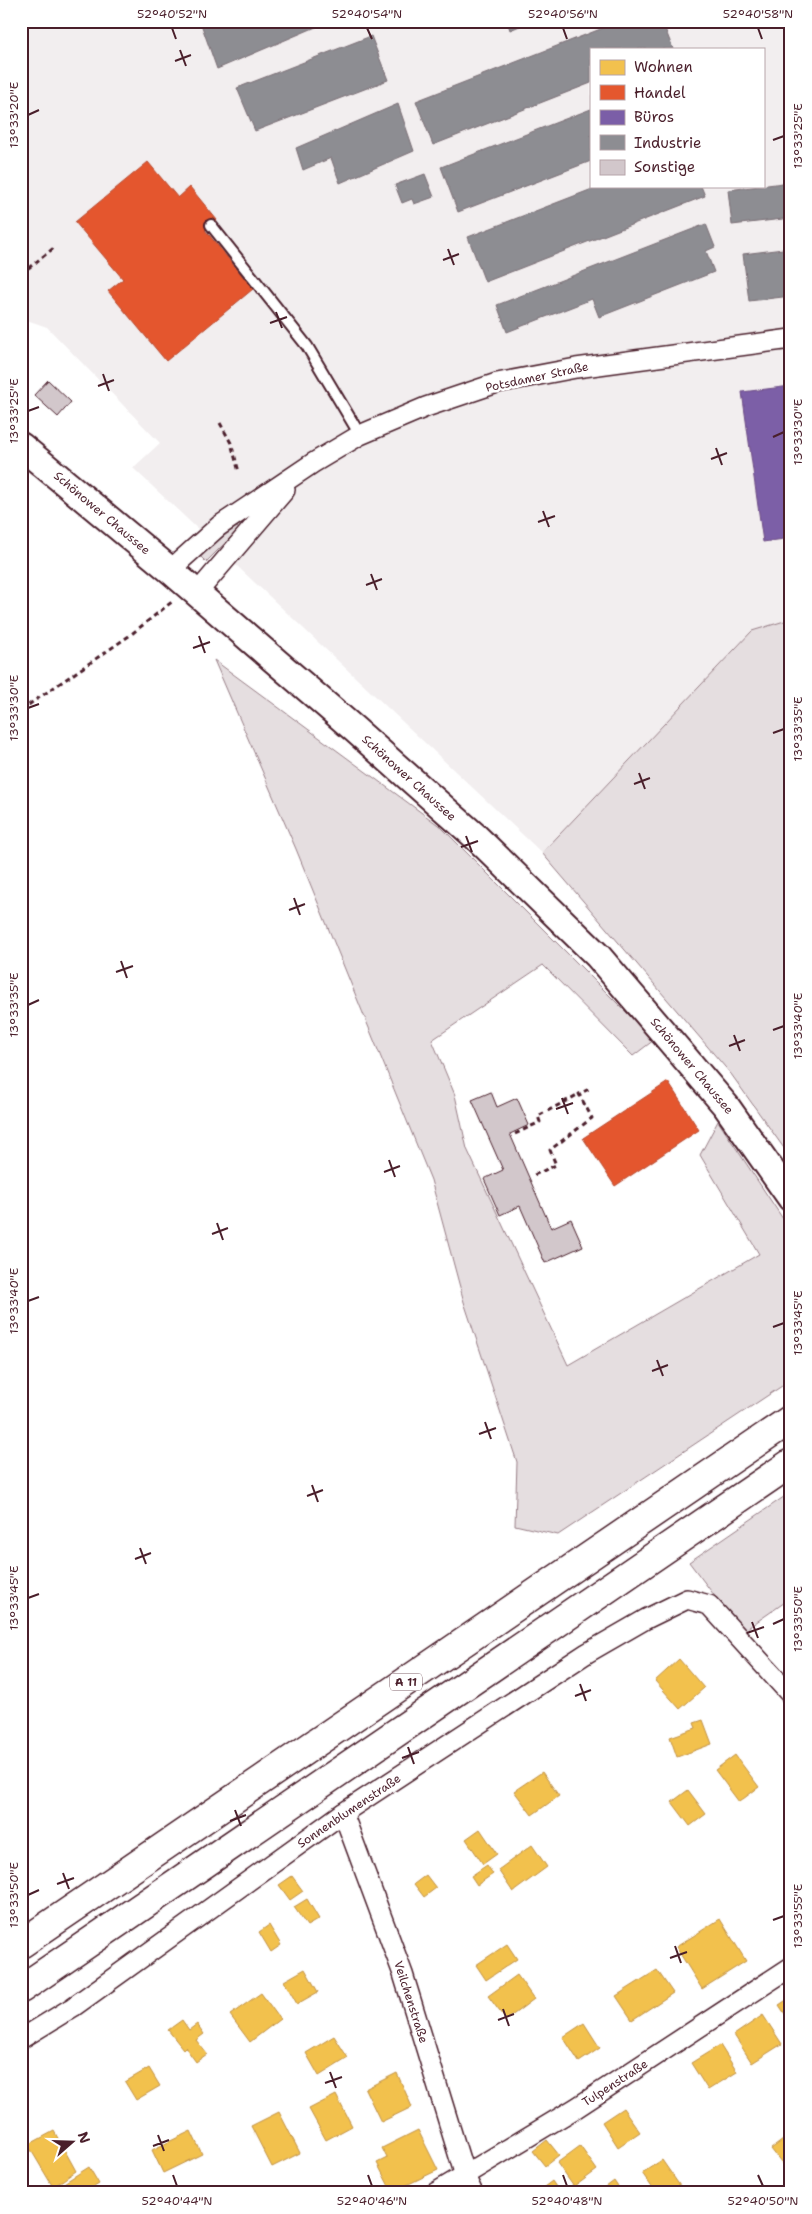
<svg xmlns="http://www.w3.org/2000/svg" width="812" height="2214" font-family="'Shantell Sans',sans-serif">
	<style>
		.built { fill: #f2eeef; fill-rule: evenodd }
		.green { fill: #e5dee0; stroke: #987e86 }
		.homes { fill: #f2c14e; stroke: #c09044 }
		.shops { fill: #e4572e; stroke: #b6462d }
		.offices { fill: #7b5ea7; stroke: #6c4b82 }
		.industry { fill: #8d8d92; stroke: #796c73 }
		.building { fill: #d2c7cb; stroke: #4a1f2b }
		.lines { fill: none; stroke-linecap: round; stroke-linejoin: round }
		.service-casing { stroke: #4a1f2b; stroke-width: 14 }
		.minor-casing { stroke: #4a1f2b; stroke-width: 22 }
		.secondary-casing { stroke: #4a1f2b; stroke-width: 30 }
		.motorway-casing { stroke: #4a1f2b; stroke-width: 31 }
		.path { stroke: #4a1f2b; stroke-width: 3; stroke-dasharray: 5 4; stroke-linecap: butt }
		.service { stroke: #fff; stroke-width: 10 }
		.minor { stroke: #fff; stroke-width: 19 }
		.secondary { stroke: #fff; stroke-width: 26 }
		.motorway { stroke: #fff; stroke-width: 28 }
		.ticks { fill: none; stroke: #4a1f2b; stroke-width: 2 }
		.labels { text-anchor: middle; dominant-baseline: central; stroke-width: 5; stroke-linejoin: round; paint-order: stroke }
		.shield { fill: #fff; stroke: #80626b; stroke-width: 1 }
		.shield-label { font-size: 11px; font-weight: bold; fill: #4a1f2b }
		.street-label { font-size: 12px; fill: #4a1f2b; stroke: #fff }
		.neatline { fill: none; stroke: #4a1f2b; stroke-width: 2 }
		.ticks-label { font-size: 12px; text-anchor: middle; fill: #4a1f2b }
	</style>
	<rect width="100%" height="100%" fill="#fff"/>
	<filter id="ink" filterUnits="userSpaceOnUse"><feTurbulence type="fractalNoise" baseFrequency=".02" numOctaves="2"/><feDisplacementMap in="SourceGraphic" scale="10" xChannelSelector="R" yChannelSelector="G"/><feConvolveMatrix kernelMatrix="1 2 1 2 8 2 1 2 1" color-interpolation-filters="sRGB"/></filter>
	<g filter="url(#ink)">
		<path class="built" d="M21 21H791V619L752 631 542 853 133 468 160 443 47 327 21 318ZM591 49H763V186H591Z"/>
		<g class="green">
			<path d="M237 527 239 529 206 562 198 554Z"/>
			<path d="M791 619V1158L731 1074 542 853 752 631Z"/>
			<path d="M214 660 441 827 654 1040 633 1056 543 965 432 1040 455 1095 467 1149 568 1365 759 1254 700 1155 718 1121 791 1231V1380L558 1535 515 1525 517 1462 464 1302 431 1180 296 849Z"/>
			<path d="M791 1492V1598L742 1632 689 1562Z"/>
		</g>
		<g class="homes">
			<path d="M679 1659 704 1688 680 1709 655 1681Z"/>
			<path d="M703 1720 712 1744 677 1757 670 1737 696 1728 694 1723Z"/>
			<path d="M735 1755 759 1787 739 1802 715 1770Z"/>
			<path d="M542 1772 559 1796 532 1815 514 1791Z"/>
			<path d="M688 1790 706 1814 690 1826 672 1802Z"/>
			<path d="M480 1829 497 1854 483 1864 466 1839Z"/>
			<path d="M532 1845 547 1867 513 1892 498 1870Z"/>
			<path d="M487 1865 493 1874 477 1885 471 1876Z"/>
			<path d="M426 1875 436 1888 424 1897 414 1884Z"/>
			<path d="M292 1876 303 1891 290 1900 279 1885Z"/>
			<path d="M307 1899 319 1919 307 1926 294 1907Z"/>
			<path d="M720 1919 746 1961 702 1989 676 1947Z"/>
			<path d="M269 1925 281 1945 271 1952 259 1932Z"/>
			<path d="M507 1944 517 1959 486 1980 476 1965Z"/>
			<path d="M305 1969 318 1992 297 2004 284 1981Z"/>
			<path d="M657 1970 673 1993 632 2020 616 1996Z"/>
			<path d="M517 1975 534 1999 506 2020 488 1996Z"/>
			<path d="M261 1993 280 2019 250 2042 230 2015Z"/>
			<path d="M791 1997V2023L779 2005Z"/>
			<path d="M763 2015 782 2044 752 2063 734 2035Z"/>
			<path d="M182 2020 189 2030 197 2024 204 2034 196 2040 207 2054 196 2062 185 2047 183 2049 168 2030Z"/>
			<path d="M584 2023 600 2048 579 2062 563 2037Z"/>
			<path d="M334 2036 348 2058 319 2076 306 2053Z"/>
			<path d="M720 2045 737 2072 708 2090 691 2063Z"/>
			<path d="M149 2068 160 2086 136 2100 125 2082Z"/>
			<path d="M397 2073 412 2107 381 2122 365 2089Z"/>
			<path d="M336 2095 352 2126 326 2140 309 2109Z"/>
			<path d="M623 2108 640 2132 618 2147 602 2122Z"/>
			<path d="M279 2112 300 2153 272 2167 251 2126Z"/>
			<path d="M418 2130 438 2170 392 2192 377 2163 387 2158 382 2148Z"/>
			<path d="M54 2131 76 2171 53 2187 28 2145Z"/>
			<path d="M191 2131 202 2154 163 2173 152 2150Z"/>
			<path d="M547 2140 559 2155 545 2166 533 2151Z"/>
			<path d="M783 2140 791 2150V2163L785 2167 771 2149Z"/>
			<path d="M580 2146 597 2170 574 2187 557 2163Z"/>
			<path d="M662 2160 680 2186 670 2193H656L642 2173Z"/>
			<path d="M89 2167 99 2184 84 2193H48Z"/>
			<path d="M552 2181 560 2193H542L540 2190Z"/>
			<path d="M614 2181 622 2193H598Z"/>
		</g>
		<g class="shops">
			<path d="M148 162 178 198 190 187 217 220 205 230 253 289 166 361 108 291 123 279 75 222Z"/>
			<path d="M668 1082 699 1130 615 1186 583 1138Z"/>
		</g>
		<path class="offices" d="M791 386V538L763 542 742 392Z"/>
		<g class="industry">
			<path d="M200 21H330L217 69Z"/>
			<path d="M507 21H532L510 30Z"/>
			<path d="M621 21H662L673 49H591V83L433 145 416 101Z"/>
			<path d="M371 36 388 80 255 131 237 88Z"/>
			<path d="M398 104 414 151 340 183 331 158 303 170 296 148Z"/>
			<path d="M591 109V161L458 212 441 167Z"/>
			<path d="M425 174 434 197 414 204 412 199 402 203 395 185Z"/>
			<path d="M791 182V218L732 225 728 190Z"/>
			<path d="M600 186H701L705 196 485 282 468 237Z"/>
			<path d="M706 224 715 247 706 251 714 272 599 317 592 299 507 332 497 305Z"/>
			<path d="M791 248V296L749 301 743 254Z"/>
		</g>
		<g class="building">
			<path d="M48 380 71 402 58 417 34 395Z"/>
			<path d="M491 1092 497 1107 517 1098 529 1125 510 1134 551 1228 571 1219 583 1246 545 1263 520 1206 500 1215 484 1179 503 1170 472 1100Z"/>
		</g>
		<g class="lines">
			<defs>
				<path id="service" d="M211 225 307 346 360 435"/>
				<g id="minor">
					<path d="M170 570 219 526 313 463 360 435 426 407 497 383 576 368 791 339"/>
					<path d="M197 593 285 490"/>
					<path d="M343 1813 403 1974 465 2176 473 2193"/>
					<path d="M21 2039 73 2007 343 1813 587 1653 646 1619 687 1599 709 1605 791 1695"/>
					<path d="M435 2193 576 2108 791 1967"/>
				</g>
				<path id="secondary" d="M21 446 170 570 353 728 476 837 598 956 726 1106 791 1198"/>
				<g id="motorway">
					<path d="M21 1944 791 1419"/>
					<path d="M21 1989 791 1463"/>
				</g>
			</defs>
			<use href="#service" class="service-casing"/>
			<use href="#minor" class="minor-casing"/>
			<use href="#secondary" class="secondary-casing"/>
			<use href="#motorway" class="motorway-casing"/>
			<g class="path">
				<path d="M21 274 55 247"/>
				<path d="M220 423 231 443 239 472"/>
				<path d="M21 710 129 636 173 601"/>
				<path d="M515 1134 540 1122 538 1116 579 1094"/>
				<path d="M534 1175 556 1165 550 1150 592 1118 579 1094 589 1089"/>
			</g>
			<use href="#service" class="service"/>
			<use href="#minor" class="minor"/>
			<use href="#secondary" class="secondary"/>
			<use href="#motorway" class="motorway"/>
		</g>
	</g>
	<path class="ticks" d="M172 28 176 39M367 28 372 39M563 28 567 39M758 28 762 39M180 50 186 66M175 61 191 55M28 115 39 110M773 140 784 136M448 249 454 265M443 260 459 254M276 312 282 328M270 323 287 317M103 374 109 391M98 386 114 380M28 411 39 407M773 437 784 432M716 448 722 465M711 459 727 453M543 511 549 527M538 522 555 516M371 574 377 590M366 585 382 579M199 636 205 653M193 648 210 642M28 708 39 704M773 733 784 729M639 773 645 789M634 784 650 778M466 836 472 852M461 847 478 841M294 898 300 915M289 910 305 904M121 961 127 978M116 972 133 966M28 1005 39 1000M773 1030 784 1026M734 1035 740 1051M729 1046 745 1040M562 1098 568 1114M556 1109 573 1103M389 1160 395 1177M384 1172 400 1166M217 1223 223 1240M212 1234 228 1228M28 1301 39 1297M773 1327 784 1323M657 1360 663 1376M652 1371 668 1365M485 1422 491 1439M479 1434 496 1428M312 1485 318 1502M307 1496 323 1490M140 1548 146 1564M135 1559 151 1553M28 1598 39 1594M752 1622 758 1638M773 1624 784 1619M747 1633 764 1627M580 1684 586 1701M575 1696 591 1690M408 1747 414 1764M402 1758 419 1752M235 1810 241 1826M230 1821 246 1815M63 1873 69 1889M57 1884 74 1878M28 1895 39 1890M773 1920 784 1916M675 1946 681 1963M670 1958 687 1952M503 2009 509 2026M498 2020 514 2014M330 2072 336 2088M325 2083 342 2077M158 2135 164 2151M153 2146 169 2140M173 2175 177 2186M368 2175 372 2186M563 2175 567 2186M758 2175 763 2186"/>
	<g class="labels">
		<rect class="shield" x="390" y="1673.5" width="32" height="17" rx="4"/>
		<g class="shield-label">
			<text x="406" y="1682">A 11</text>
		</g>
		<g class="street-label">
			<text transform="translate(537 377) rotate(-12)">Potsdamer Straße</text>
			<text transform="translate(102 513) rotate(40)">Schönower Chaussee</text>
			<text transform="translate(409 778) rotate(42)">Schönower Chaussee</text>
			<text transform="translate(692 1066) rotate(50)">Schönower Chaussee</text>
			<text transform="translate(349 1811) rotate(-34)">Sonnenblumenstraße</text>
			<text transform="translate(411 2002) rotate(72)">Veilchenstraße</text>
			<text transform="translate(615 2083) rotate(-33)">Tulpenstraße</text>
		</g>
	</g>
	<rect width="812" height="2214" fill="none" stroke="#fff" stroke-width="55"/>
	<rect x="590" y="48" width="175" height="140" fill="#ffffff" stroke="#b7a5aa"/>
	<rect x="600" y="60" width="25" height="15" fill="#f2c14e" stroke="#b7a5aa"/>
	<text x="634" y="72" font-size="15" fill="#4a1f2b">Wohnen</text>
	<rect x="600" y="85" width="25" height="15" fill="#e4572e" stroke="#b7a5aa"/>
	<text x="634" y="98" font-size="15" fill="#4a1f2b">Handel</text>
	<rect x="600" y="110" width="25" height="15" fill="#7b5ea7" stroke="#b7a5aa"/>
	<text x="634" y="122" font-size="15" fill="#4a1f2b">Büros</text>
	<rect x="600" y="135" width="25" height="15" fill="#8d8d92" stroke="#b7a5aa"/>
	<text x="634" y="148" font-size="15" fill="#4a1f2b">Industrie</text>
	<rect x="600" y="160" width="25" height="15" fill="#d2c7cb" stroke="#b7a5aa"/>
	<text x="634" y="172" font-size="15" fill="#4a1f2b">Sonstige</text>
	<g transform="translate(72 2142) rotate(70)" stroke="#ffffff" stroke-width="4" paint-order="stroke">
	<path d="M0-4L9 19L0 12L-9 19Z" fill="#4a1f2b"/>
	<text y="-8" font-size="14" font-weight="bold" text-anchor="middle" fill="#4a1f2b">N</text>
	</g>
	<rect x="28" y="28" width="756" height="2158" class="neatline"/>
	<g class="ticks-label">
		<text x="172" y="18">52°40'52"N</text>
		<text x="367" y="18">52°40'54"N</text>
		<text x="563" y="18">52°40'56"N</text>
		<text x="758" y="18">52°40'58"N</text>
		<text transform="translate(14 115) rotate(-90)" y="4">13°33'20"E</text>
		<text transform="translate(798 136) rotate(-90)" y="4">13°33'25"E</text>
		<text transform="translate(14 411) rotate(-90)" y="4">13°33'25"E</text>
		<text transform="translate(798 432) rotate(-90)" y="4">13°33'30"E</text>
		<text transform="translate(14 708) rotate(-90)" y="4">13°33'30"E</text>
		<text transform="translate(798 729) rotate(-90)" y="4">13°33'35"E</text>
		<text transform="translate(14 1005) rotate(-90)" y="4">13°33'35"E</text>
		<text transform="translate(798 1026) rotate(-90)" y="4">13°33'40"E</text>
		<text transform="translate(14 1301) rotate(-90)" y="4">13°33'40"E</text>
		<text transform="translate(798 1323) rotate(-90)" y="4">13°33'45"E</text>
		<text transform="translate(14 1598) rotate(-90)" y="4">13°33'45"E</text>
		<text transform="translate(798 1619) rotate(-90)" y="4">13°33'50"E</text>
		<text transform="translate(14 1895) rotate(-90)" y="4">13°33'50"E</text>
		<text transform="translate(798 1916) rotate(-90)" y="4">13°33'55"E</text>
		<text x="177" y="2205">52°40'44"N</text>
		<text x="372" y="2205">52°40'46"N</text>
		<text x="567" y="2205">52°40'48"N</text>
		<text x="763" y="2205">52°40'50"N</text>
	</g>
</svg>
